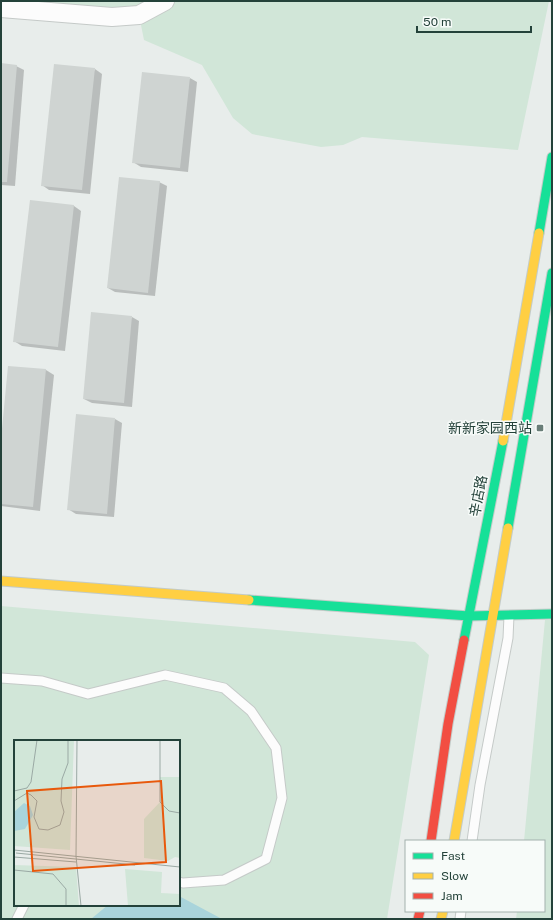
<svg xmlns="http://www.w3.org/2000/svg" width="553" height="920" font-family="'Public Sans','Noto Sans SC',sans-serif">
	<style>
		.green { fill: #d1e6d8; fill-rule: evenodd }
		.water { fill: #a9d4db }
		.shadow { fill: #0003 }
		.building { fill: #cfd4d2 }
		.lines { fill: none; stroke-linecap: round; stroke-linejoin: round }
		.lane-casing { stroke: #c5cac8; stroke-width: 11 }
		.street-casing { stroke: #c5cac8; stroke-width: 20 }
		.fast-casing { stroke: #c3cbc8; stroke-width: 11 }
		.slow-casing { stroke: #c3cbc8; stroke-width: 11 }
		.jam-casing { stroke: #c3cbc8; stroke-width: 11 }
		.lane { stroke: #fcfcfc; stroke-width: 9 }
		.street { stroke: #fcfcfc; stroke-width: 18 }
		.fast { stroke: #16e098; stroke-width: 9 }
		.slow { stroke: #ffcf43; stroke-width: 9 }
		.jam { stroke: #f24e42; stroke-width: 9 }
		.poi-dot { fill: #697e78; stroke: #f7fbf9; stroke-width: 1.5 }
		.labels { text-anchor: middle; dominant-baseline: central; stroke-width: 3; stroke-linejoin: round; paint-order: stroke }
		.poi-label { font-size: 14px; fill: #24423a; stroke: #f7fbf9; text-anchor: end }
		.street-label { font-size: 14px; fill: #24423a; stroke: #f7fbf9 }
		.inset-road { fill: none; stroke: #9aa9a4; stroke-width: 1 }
		.view { fill: #e8590c; fill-opacity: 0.15; stroke: #e8590c; stroke-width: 2 }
		.inset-edge { fill: none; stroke: #24423a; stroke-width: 2 }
	</style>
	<rect width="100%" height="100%" fill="#e8edeb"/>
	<g class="green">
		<path d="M1 1H549L518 150 362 137 343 145 321 147 252 134 233 118 202 65 144 40 139 15Z"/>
		<path d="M1 606 415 642 429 655 387 919H1ZM15 741H179V905H15Z"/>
		<path d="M545 620H552V919H516L517 911H544V841H524Z"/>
	</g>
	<path class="water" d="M179 896 222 919H91L108 905H179Z"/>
	<g class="shadow">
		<path d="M1 64 16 66 24 70 15 186 1 185Z"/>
		<path d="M95 69 102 74 90 194 49 190 42 185Z"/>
		<path d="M190 78 197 82 188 172 141 167 133 162Z"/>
		<path d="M159 182 167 186 155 296 115 292 108 288Z"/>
		<path d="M31 201 74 206 81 211 65 351 22 346 14 341Z"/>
		<path d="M132 317 139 321 132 407 92 403 84 399Z"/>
		<path d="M9 367 46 370 54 375 40 511 1 506V449Z"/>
		<path d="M115 419 122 423 114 517 76 514 68 509Z"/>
	</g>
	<g class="building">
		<path d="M1 63 17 65 7 182H1Z"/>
		<path d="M54 64 95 68 82 190 41 186Z"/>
		<path d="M142 72 190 77 180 168 132 163Z"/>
		<path d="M119 177 160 181 148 293 107 288Z"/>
		<path d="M30 200 74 205 58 347 13 342Z"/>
		<path d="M91 312 132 316 124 403 83 399Z"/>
		<path d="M8 366 46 369 33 507 1 504V439Z"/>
		<path d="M76 414 115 418 107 514 67 510Z"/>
	</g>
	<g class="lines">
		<defs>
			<g id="lane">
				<path d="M1 678 42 681 88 694 165 675 224 688 251 711 276 748 282 798 266 859 224 880 183 883 179 882"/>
				<path d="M472 841 480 785 508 638 509 616"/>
				<path d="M17 919 24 905"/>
				<path d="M460 919 461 911"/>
			</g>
			<path id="street" d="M1 8 112 17 139 15 165 1"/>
			<g id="fast">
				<path d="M539 233 552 157"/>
				<path d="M508 528 552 273"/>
				<path d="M249 600 469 616 552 614"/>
				<path d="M464 640 503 441"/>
			</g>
			<g id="slow">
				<path d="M503 441 539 233"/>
				<path d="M1 581 249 600"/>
				<path d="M454 841 508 528"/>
				<path d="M441 919 443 911"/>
			</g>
			<g id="jam">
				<path d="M431 841 448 724 464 640"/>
				<path d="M418 919 420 911"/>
			</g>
		</defs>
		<use href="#lane" class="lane-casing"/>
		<use href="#street" class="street-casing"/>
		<use href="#fast" class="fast-casing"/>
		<use href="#slow" class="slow-casing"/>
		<use href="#jam" class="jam-casing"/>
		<use href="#lane" class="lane"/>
		<use href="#street" class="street"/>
		<use href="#fast" class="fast"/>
		<use href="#slow" class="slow"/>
		<use href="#jam" class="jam"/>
	</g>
	<rect class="poi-dot" x="536" y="424" width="8" height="8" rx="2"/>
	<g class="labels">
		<g class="poi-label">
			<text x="532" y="428">新新家园西站</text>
		</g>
		<g class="street-label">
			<text transform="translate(478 496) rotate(-79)">辛店路</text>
		</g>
	</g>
	<g transform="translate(14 740)">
		<rect width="166" height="166" fill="#e8edeb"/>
		<path d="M0 0H60L56 110 0 106ZM146 37H166V118L161 117 154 121 130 118V79L146 62ZM0 125 62 127 65 166H0ZM111 129 148 132 147 153 166 154V166H114Z" fill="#d1e6d8"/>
		<path d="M10 63 16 66 19 75 11 89 0 91V72Z" fill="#a9d4db"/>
		<path class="inset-road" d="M63 0 62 116 67 166M146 0V62L155 71 166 73M0 51 13 48 17 42 23 0M0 61 13 53 17 55 23 61 20 77 25 89 34 90 46 85 50 72 47 61 48 39 54 23V0M0 110 166 127M2 113 121 125M0 117 62 122M0 130 39 134 52 149V166"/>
		<path class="view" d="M147 41 152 122 19 131 13 51Z"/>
		<rect width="166" height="166" class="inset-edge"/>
	</g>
	<rect width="553" height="920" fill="none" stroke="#24423a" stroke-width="4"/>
	<rect x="405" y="840" width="140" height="72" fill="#f7fbf9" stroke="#a3b1ad"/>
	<rect x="413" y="853" width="20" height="6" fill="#16e098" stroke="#a3b1ad"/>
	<text x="441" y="860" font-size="12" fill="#24423a">Fast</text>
	<rect x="413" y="873" width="20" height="6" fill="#ffcf43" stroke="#a3b1ad"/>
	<text x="441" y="880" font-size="12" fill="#24423a">Slow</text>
	<rect x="413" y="893" width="20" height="6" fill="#f24e42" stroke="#a3b1ad"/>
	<text x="441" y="900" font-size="12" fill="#24423a">Jam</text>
	<path d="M417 26v6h114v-6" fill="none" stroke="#24423a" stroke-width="2"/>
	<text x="423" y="26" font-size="12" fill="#24423a" stroke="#f7fbf9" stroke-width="3" paint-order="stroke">50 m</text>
</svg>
